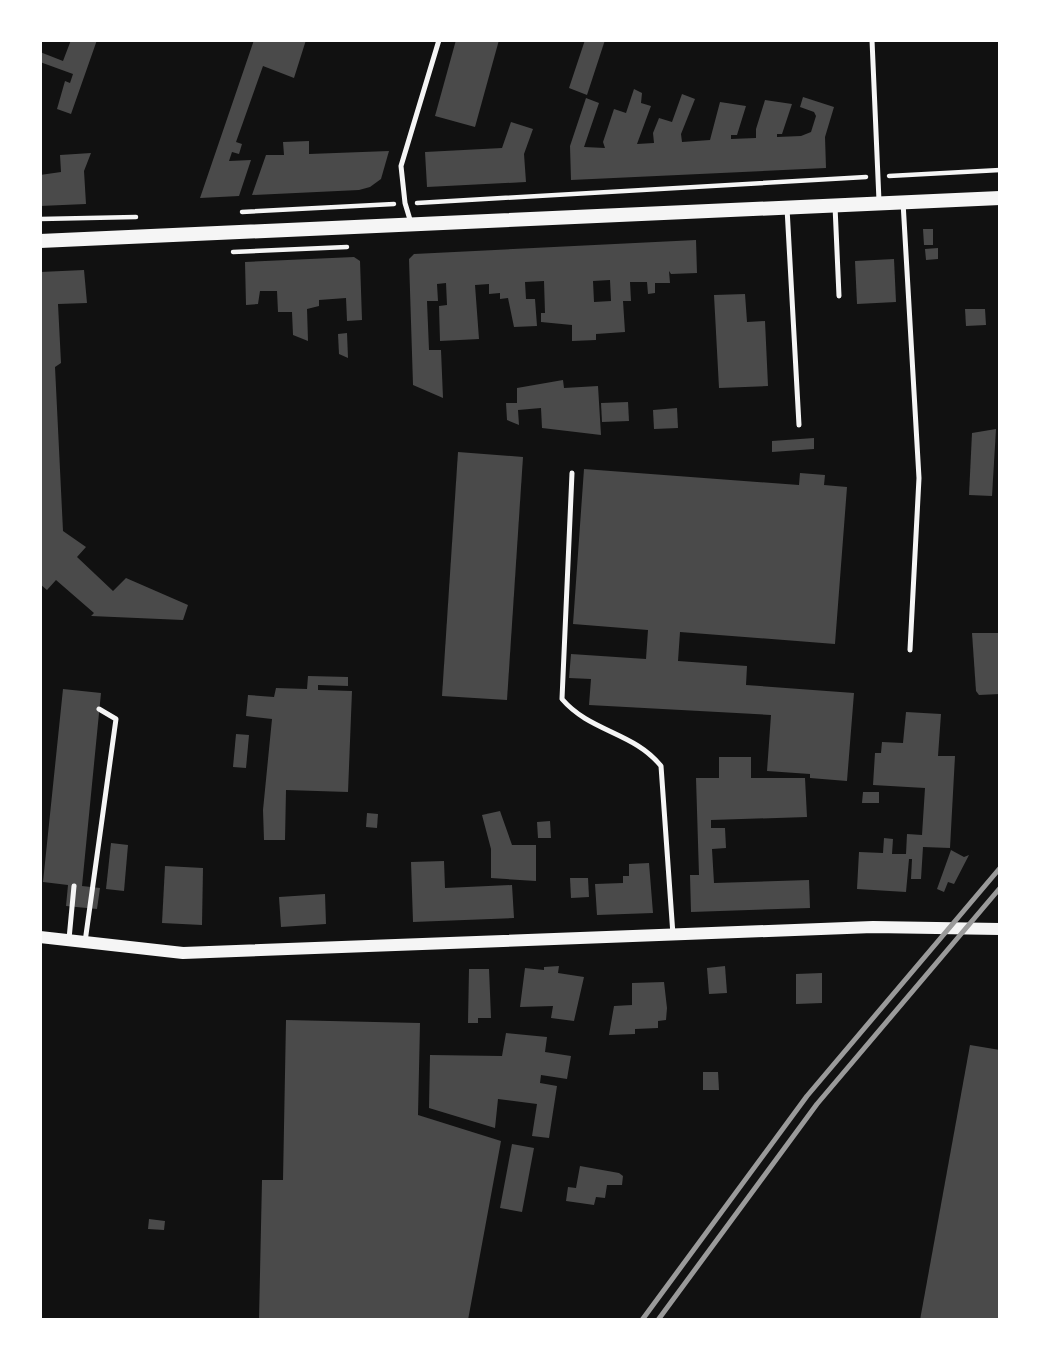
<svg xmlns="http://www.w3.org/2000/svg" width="1040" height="1360" font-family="Jost,sans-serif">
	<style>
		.building { fill: #4a4a4a; fill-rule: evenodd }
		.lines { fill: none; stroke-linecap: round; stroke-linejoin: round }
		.path { stroke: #f5f5f5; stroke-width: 4.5 }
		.service { stroke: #f5f5f5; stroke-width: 5 }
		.tertiary { stroke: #f5f5f5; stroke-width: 12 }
		.secondary { stroke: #f5f5f5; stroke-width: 14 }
		.rail { stroke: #9a9a9a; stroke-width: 5 }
	</style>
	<rect width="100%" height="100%" fill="#111"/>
	<g class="building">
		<path d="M71 40H97L71 114 57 109 65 81 70 83 73 74 40 62V52L63 61Z"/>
		<path d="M254 40H306L294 78 263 66 236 142 242 144 239 154 232 152 229 161 251 160 239 196 200 198Z"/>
		<path d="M456 40H499L475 127 435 116Z"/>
		<path d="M585 40H605L587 95 569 88Z"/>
		<path d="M634 89 642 93 641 103 651 106 637 144 654 143 653 133 659 118 672 122 682 94 695 99 681 134 682 142 710 140 720 102 746 106 737 135H731V139L756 138V129L765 100 792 104 782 134H777V137L801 136 811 132 816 116 814 112 800 107 803 97 834 107 825 137 826 168 571 180 570 146 586 98 599 103 584 147 605 148 603 142 614 109 626 113Z"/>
		<path d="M511 122 533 129 524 154 526 182 427 187 425 152 502 148Z"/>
		<path d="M309 141V154L389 151 381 179 370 187 359 190 252 195 266 155H284L283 142Z"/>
		<path d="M91 153 84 171 86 204 40 206V175L61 172 60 155Z"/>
		<path d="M923 229H933V245H924Z"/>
		<path d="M696 240 697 273 671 274 669 271 670 283H655V293L648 294 647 282H630L631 301H623L625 332 596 334V340L572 341V325L541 322V313H545L544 281 525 282 526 299H535L537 326 514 327 508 298 500 299V293L489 294V284L475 285 479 339 440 341 439 306 447 305 446 283 437 284 438 301H427L429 350H441L443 398 413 385 409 259 414 254ZM610 280 611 301 594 302 593 281Z"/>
		<path d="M938 248V259L926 260 925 249Z"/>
		<path d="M354 257 360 261 362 320 347 321 346 298 319 300V306L307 309 308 341 293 335 292 312H278L277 291H260L258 304 246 305 245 262Z"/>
		<path d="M894 259 896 302 857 304 855 261Z"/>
		<path d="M84 270 87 303 58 304 61 363 55 367 63 531 86 547 77 557 113 591 126 578 188 605 183 620 91 616 94 613 56 580 47 590 40 584V272Z"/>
		<path d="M745 294 747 322 765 321 768 386 719 388 714 295Z"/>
		<path d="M965 309H985L986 325 966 326Z"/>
		<path d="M347 333 348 358 339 354 338 334Z"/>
		<path d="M563 380 564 388 598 386 601 435 542 428 541 408 518 410 519 425 507 420 506 403H517V388Z"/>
		<path d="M628 402 629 421 602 422 601 403Z"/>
		<path d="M677 408 678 428 654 429 653 410Z"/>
		<path d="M996 429 992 496 969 495 972 433Z"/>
		<path d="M814 438V449L772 452V441Z"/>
		<path d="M458 452 523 457 507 700 442 696Z"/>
		<path d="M584 469 799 485 800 473 825 475 824 485 847 487 835 644 680 632 678 661 747 666 746 685 854 693 847 781 810 778V774L767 771 771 715 589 705 591 679 569 678 571 654 646 659 648 630 573 624Z"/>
		<path d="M972 633H1000V694L979 695 976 691Z"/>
		<path d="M308 676 348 677V686L318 685V690L352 691 348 792 286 790 285 840H264L263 810 272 719 246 716 248 695 274 697 276 688 307 689Z"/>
		<path d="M63 689 101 693 82 886 100 888 97 909 66 906 68 885 43 882Z"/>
		<path d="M906 712 941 714 938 756H955L950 848 923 847 921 879H911L912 859H909L906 892 857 889 859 852 883 853 884 838 893 839 892 854H906L907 834 922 835 925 788 873 785 875 753H881L882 742 903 743Z"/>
		<path d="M236 734 249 735 246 768 233 767Z"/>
		<path d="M719 757H751V778H805L807 817 711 820V828H725L726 848 712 849 714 883 809 880 810 908 691 912 690 875H699L696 778H719Z"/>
		<path d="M863 792H879V803H862Z"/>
		<path d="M500 811 512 845H536V881L491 878V849L482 815Z"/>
		<path d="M367 813 378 814 377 828 366 827Z"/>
		<path d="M550 821 551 838H538L537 822Z"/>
		<path d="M111 843 128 845 124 891 106 889Z"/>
		<path d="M951 850 964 857 969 855 954 884 948 882 944 892 937 889Z"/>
		<path d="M444 861 445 888 512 885 514 918 413 922 411 862Z"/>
		<path d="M649 863 653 913 597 915 595 884 623 883V876H629V864Z"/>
		<path d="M165 866 203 868 202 925 162 923Z"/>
		<path d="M570 878H588L589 897 571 898Z"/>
		<path d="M325 894 326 924 281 927 279 897Z"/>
		<path d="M559 966 558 973 584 977 574 1021 551 1018 553 1006 520 1007 525 968 544 970V967Z"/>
		<path d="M725 966 727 993 709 994 707 968Z"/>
		<path d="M469 969H489L491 1018H478V1023H468Z"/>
		<path d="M822 973V1003L796 1004V974Z"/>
		<path d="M664 982 667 1008 666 1020 658 1021V1028L635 1029V1034L609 1035 614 1006 632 1005V983Z"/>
		<path d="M286 1020 420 1023 418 1115 501 1141 468 1320H259L262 1180H283Z"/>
		<path d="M506 1033 547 1037 545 1052 571 1056 567 1079 541 1075 540 1083 557 1086 549 1138 532 1136 537 1104 498 1099 495 1128 429 1108 430 1055 502 1056Z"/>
		<path d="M970 1045 1000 1050V1320H920Z"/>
		<path d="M703 1072H718L719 1090H703Z"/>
		<path d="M512 1144 534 1148 522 1212 500 1208Z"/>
		<path d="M580 1166 619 1173 623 1176 622 1185H607L605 1198 596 1197 594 1205 566 1201 568 1187 576 1188Z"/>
		<path d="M149 1219 165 1221 164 1230 148 1229Z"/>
	</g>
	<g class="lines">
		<g class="path">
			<path d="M889 176 1000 170"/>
			<path d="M417 203 866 177"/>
			<path d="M242 212 394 204"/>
			<path d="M40 219 136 217"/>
			<path d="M233 252 347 247"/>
		</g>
		<g class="service">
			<path d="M872 40 879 201"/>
			<path d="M903 202 919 478 910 650"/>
			<path d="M835 206 839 296"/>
			<path d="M787 208 799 425"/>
			<path d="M411 223 405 203 401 166 439 40"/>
			<path d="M572 473 562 699C590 732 634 732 661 766L673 935"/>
			<path d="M69 939 74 886"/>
			<path d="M85 942 116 719 99 709"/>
		</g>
		<path class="tertiary" d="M40 937 183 953 873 927 1000 929"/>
		<path class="secondary" d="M40 241 1000 198"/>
		<g class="rail">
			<path d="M642 1320 807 1096 1000 868"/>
			<path d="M658 1320 817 1104 1000 888"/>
		</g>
	</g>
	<rect width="1040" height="1360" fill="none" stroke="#ffffff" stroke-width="84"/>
</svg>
